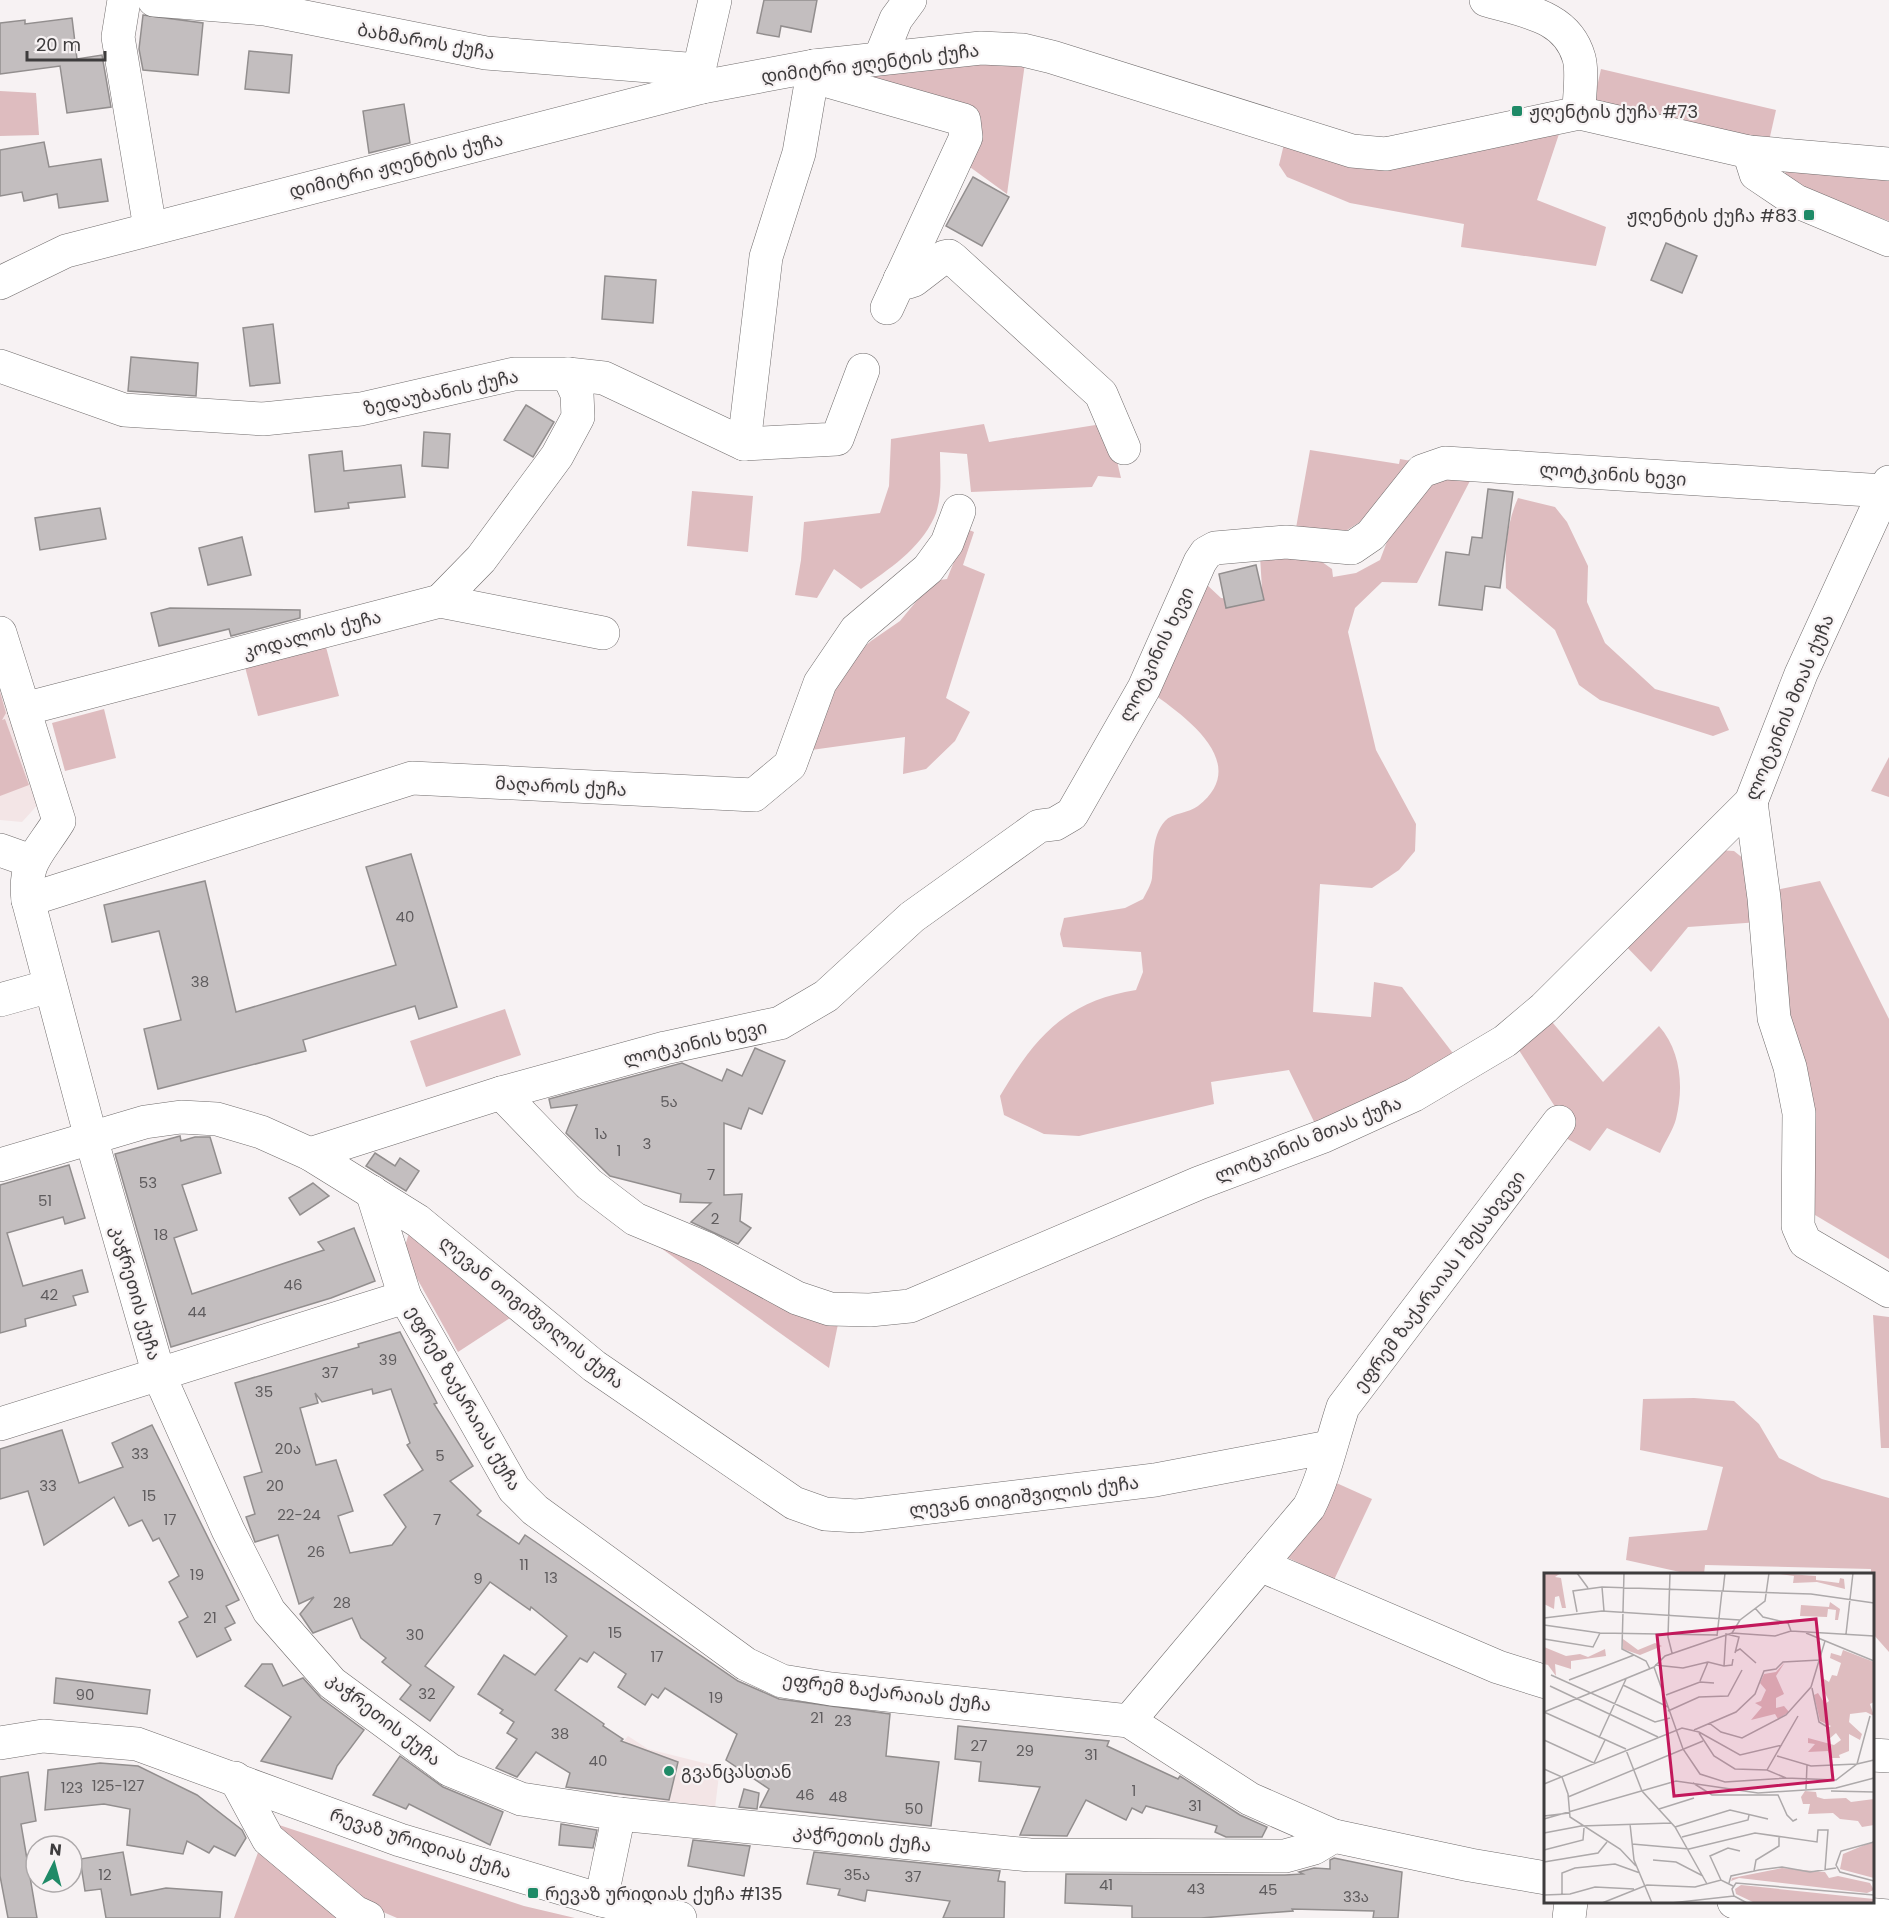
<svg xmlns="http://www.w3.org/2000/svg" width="1889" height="1918" font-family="Poppins,'Noto Sans Georgian',sans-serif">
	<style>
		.built { fill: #f3e5e6 }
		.green { fill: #debcbf }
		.building { fill: #c3bebf; stroke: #928e8e; stroke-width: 1.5; fill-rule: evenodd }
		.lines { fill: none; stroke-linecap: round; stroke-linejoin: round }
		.minor-casing { stroke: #706c6c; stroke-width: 34 }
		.minor { stroke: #fff; stroke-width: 33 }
		.poi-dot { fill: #1f8a67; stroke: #f7f2f3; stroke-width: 2 }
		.labels { text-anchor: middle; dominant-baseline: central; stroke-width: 4.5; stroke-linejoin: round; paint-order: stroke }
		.number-label { font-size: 15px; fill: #5f5c5e }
		.street-label { font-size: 18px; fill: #3e3c3d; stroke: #f7f2f3 }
		.poi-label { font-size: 18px; fill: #3e3c3d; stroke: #f7f2f3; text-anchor: start }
		.inset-road { fill: none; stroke: #ada9aa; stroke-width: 1.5 }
		.view { fill: #c2185b; fill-opacity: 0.15; stroke: #c2185b; stroke-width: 3 }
		.inset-edge { fill: none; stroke: #3e3c3d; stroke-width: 3 }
	</style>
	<rect width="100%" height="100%" fill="#f7f2f3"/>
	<g class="built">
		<path d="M0 661 42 800 22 822 0 820Z"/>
		<path d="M628 1736 648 1749 720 1767 715 1808 613 1794 623 1742Z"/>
	</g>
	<g class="green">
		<path d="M1025 63 1007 194 963 162 977 138 842 69Z"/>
		<path d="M1601 69 1776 110 1769 141 1594 100Z"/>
		<path d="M0 91 36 93 39 135 0 136Z"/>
		<path d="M1560 131 1537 200 1606 227 1596 266 1461 247 1464 224 1350 203 1287 177 1279 165 1284 144Z"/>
		<path d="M1786 165 1889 175V221L1794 186 1785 177Z"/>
		<path d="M1108 423 1121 478 1098 476 1092 487 971 492 967 454 940 452C940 472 943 499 934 518 919 550 889 569 861 589L834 569 817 598 795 595 801 560 804 522 880 513 889 486 891 439 984 424 989 442Z"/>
		<path d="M1310 450 1399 464 1400 459 1423 463 1363 520 1344 532 1296 528Z"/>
		<path d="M1472 477 1417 583 1382 582 1355 608 1348 632 1376 750 1416 824 1415 851 1399 870 1372 888 1320 884 1313 1012 1371 1017 1374 982 1402 987 1462 1065 1319 1132 1289 1070 1211 1082 1214 1104 1079 1136 1044 1134 1004 1115 1000 1096C1035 1037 1066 1001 1136 990L1143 972 1141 952 1063 947 1060 934 1064 918 1125 908 1143 899C1146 893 1151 885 1152 878 1154 859 1151 837 1165 821 1172 813 1189 813 1198 806 1252 764 1186 717 1152 693L1206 584 1221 598 1256 602 1262 589 1260 556 1315 557 1332 569 1333 577 1356 573 1380 560 1388 539 1424 480Z"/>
		<path d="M692 491 753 496 748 552 687 546Z"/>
		<path d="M1518 498 1555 507 1567 522 1588 566 1587 602 1605 643 1655 689 1719 707 1729 730 1713 736 1600 700 1579 685 1555 630 1506 588C1505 557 1505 527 1518 498Z"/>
		<path d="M967 529 974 532 963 565 985 574 946 698 970 712 955 741 926 769 903 774 905 737 804 751 841 667 871 641 900 621 933 581 947 579Z"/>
		<path d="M326 647 339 696 258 716 245 667Z"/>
		<path d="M0 692 6 713 2 720 5 719 29 785 0 796Z"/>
		<path d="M104 709 116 758 65 771 52 723Z"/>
		<path d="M1889 757V797L1871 791Z"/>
		<path d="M1718 850 1734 851 1744 859 1760 922 1688 927 1651 972 1620 940Z"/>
		<path d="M1820 881 1889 1019V1259L1815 1215 1811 1196 1777 1010 1770 891Z"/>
		<path d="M505 1009 521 1055 426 1087 410 1041Z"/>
		<path d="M1547 1016 1603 1082 1659 1026C1681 1051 1684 1087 1676 1119 1673 1130 1665 1142 1660 1153L1607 1128 1590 1151 1560 1135 1566 1124 1515 1044Z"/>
		<path d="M616 1216 839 1319 829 1368Z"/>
		<path d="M409 1233 516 1314 458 1352 414 1273 405 1246Z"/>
		<path d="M1873 1315 1889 1317V1448H1881Z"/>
		<path d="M1694 1398 1734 1401 1759 1424 1779 1458 1822 1479 1889 1498V1652L1873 1634 1871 1569 1705 1565 1704 1574H1689L1626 1560 1629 1537 1707 1530 1723 1467 1640 1450 1643 1399Z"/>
		<path d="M1332 1481 1372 1499 1334 1580 1280 1554Z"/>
		<path d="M270 1822 524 1906 575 1918H397L360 1902Z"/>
		<path d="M260 1847 343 1918H234Z"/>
	</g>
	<g class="building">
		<path d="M764 0H817L811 32 781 26 779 37 757 33Z"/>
		<path d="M143 15 203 23 198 75 143 70 139 49Z"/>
		<path d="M72 18 77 59 102 55 111 107 67 113 60 66 0 74V23L25 20V24Z"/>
		<path d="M249 51 292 55 289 93 245 89Z"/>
		<path d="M404 104 410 143 369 153 363 111Z"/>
		<path d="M44 142 49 167 101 159 108 201 59 208 57 194 24 201 22 192 0 196V150Z"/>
		<path d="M973 177 1009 197 982 246 946 226Z"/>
		<path d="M1666 243 1697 256 1682 293 1651 280Z"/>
		<path d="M605 276 656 280 653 323 602 319Z"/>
		<path d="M273 324 280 383 250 386 243 328Z"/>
		<path d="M131 357 198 363 196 396 128 391Z"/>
		<path d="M526 405 554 422 533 457 504 440Z"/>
		<path d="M424 432 450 434 448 468 422 466Z"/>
		<path d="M342 451 344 471 401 465 405 497 348 503 349 508 315 512 309 455Z"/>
		<path d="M1488 489 1513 492 1500 588 1485 586 1482 610 1439 605 1446 552 1469 555 1472 537 1482 538Z"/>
		<path d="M100 508 106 539 40 550 35 518Z"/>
		<path d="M242 537 251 575 208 585 199 548Z"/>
		<path d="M1256 565 1264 600 1226 608 1219 574Z"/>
		<path d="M170 608 300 610V618L231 636 229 629 159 646 151 613Z"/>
		<path d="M411 854 457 1007 419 1019 415 1006 303 1040 306 1051 158 1089 144 1029 181 1020 159 931 112 942 104 905 205 881 236 1012 396 965 366 867Z"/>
		<path d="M755 1048 785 1061 762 1114 749 1108 741 1129 724 1123V1195L742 1194 740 1221 751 1228 738 1244 691 1222 711 1203 680 1202 681 1194 610 1176 566 1133 577 1105 551 1108 549 1099 682 1063 722 1081 727 1069 742 1076Z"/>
		<path d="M180 1136 181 1141 195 1137H210L221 1173 182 1185 197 1230 174 1238 192 1294 324 1250 318 1242 354 1228 375 1281 331 1298 171 1347 115 1154Z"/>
		<path d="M375 1153 395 1166 400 1158 419 1171 406 1191 366 1166Z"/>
		<path d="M69 1165 85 1218 65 1224 63 1217 7 1233 23 1286 82 1270 88 1292 73 1296 76 1305 25 1319 26 1326 0 1333V1185Z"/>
		<path d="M313 1183 329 1196 300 1215 289 1198Z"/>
		<path d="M400 1332 437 1403 434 1404 473 1466 450 1481 481 1511 477 1515 519 1544 525 1535 738 1681 779 1699 890 1714 886 1756 939 1762 931 1826 760 1807 769 1789 726 1760 737 1734 665 1688 658 1698 652 1694 645 1705 618 1687 626 1674 594 1652 587 1662 580 1658 555 1690 604 1724 603 1726 623 1739 621 1741 678 1762 669 1800 566 1787 570 1773 536 1752 517 1777 496 1768 517 1739 507 1733 514 1722 500 1713 503 1710 478 1694 504 1655 535 1675 567 1636 531 1607 530 1610 490 1582 425 1666 454 1687 430 1721 400 1699 411 1685 382 1662 386 1658 361 1638 352 1618 313 1633 300 1614 314 1597 299 1604 278 1535 255 1542 246 1517 255 1514 244 1477 262 1472 235 1383 359 1347 358 1344ZM372 1389 373 1394 391 1389 410 1443 407 1445 423 1470 384 1495 406 1527 392 1545 350 1553 338 1516 353 1511 336 1460 316 1465 300 1408 318 1403 315 1393 322 1402Z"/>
		<path d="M152 1425 239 1600 226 1606 235 1623 225 1628 231 1640 197 1657 179 1622 188 1617 169 1582 179 1576 159 1538 153 1541 142 1520 129 1526 114 1497 44 1545 28 1491 0 1499V1449L62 1430 79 1483 123 1467 112 1443Z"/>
		<path d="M262 1664H272L283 1686 303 1678 321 1698 364 1730 337 1766 332 1779 261 1761 291 1717 245 1686Z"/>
		<path d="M56 1678 150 1690 147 1714 54 1703Z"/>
		<path d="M958 1726 1109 1741 1107 1746 1178 1779 1180 1776 1240 1815 1267 1827 1262 1837H1226L1215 1832 1217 1826 1146 1806 1142 1813 1132 1808 1126 1820 1086 1800 1067 1836 1020 1835 1040 1787 979 1781 981 1762 955 1759Z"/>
		<path d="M400 1756 443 1787 503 1812 490 1845 409 1804 406 1809 373 1795Z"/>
		<path d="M100 1763 138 1766 197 1795 242 1830 246 1838 235 1856 214 1846 209 1853 187 1841 183 1854 127 1845 130 1809 104 1804 45 1810 48 1770Z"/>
		<path d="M28 1772 36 1821 21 1824 37 1918H8L0 1876V1777Z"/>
		<path d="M744 1789 759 1793 757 1809 739 1807Z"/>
		<path d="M561 1824 597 1830 593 1848 559 1845Z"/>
		<path d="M693 1840 750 1846 744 1876 688 1866Z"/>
		<path d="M123 1852 131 1895 166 1888 222 1892 220 1918H106L101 1889 85 1891 80 1859Z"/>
		<path d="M814 1852 1000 1871 998 1881 1005 1882 1004 1918H943L950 1901 867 1890 865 1901 838 1895 840 1889 807 1884Z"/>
		<path d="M1334 1858 1402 1872 1398 1918H1373L1374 1911 1292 1909 1293 1911 1201 1918H1132V1906L1065 1903 1066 1874 1285 1875 1303 1874 1299 1872 1314 1868 1330 1869V1860Z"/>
	</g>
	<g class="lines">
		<defs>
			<g id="minor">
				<path d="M124 0 118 37 150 228"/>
				<path d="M154 0 265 9 486 53 699 70"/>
				<path d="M1486 0C1523 11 1567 15 1579 58 1583 73 1579 96 1579 113"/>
				<path d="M880 58 896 19 910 0"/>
				<path d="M814 66 824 80 964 120 966 137 887 308"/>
				<path d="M702 87 699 70 715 0"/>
				<path d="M1749 152 1756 174 1796 201 1889 240"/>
				<path d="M900 279 908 282 914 280 944 257 949 256 953 259 1101 394 1124 448"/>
				<path d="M0 283 66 251 702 87 814 66 981 48 1023 50 1052 57 1352 151 1386 154 1579 113 1749 152 1889 164"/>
				<path d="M0 366 124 410 263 419 361 409 514 374H568L604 378 744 444 837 439 863 370"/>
				<path d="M744 444 766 257 799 153 814 66"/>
				<path d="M440 601 481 559 557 456 578 417 577 394 568 374"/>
				<path d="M0 633 59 821C40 852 23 862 28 900L91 1138 159 1375 228 1530 269 1611 332 1683 450 1770 521 1799 619 1814 1030 1855 1285 1856 1314 1848 1334 1836"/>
				<path d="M24 709 440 601 603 633"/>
				<path d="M1751 802 1764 898 1774 1018 1790 1067 1799 1113 1798 1226 1805 1242 1889 1291"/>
				<path d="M0 850 31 861"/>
				<path d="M28 900 412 778 754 795 790 765 820 683 856 630 928 569 947 543 959 511"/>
				<path d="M0 1000 50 986"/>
				<path d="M501 1093 589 1184 635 1219 707 1249 797 1298 830 1309 870 1310 910 1306 1199 1183 1324 1136 1414 1095 1505 1041 1544 1008 1751 802 1801 674 1889 482"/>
				<path d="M310 1154 501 1093 665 1048 780 1023 826 996 912 917 1039 826 1055 824 1072 814 1144 688 1200 562 1206 553 1215 548 1286 542 1352 548 1371 535 1422 471 1445 463 1885 491"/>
				<path d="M0 1165 145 1122 181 1117 217 1119 261 1132 310 1154 418 1221 594 1366 794 1503 825 1514 857 1516 1155 1480 1329 1447"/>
				<path d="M372 1192 405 1297 514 1489 535 1510 746 1664 782 1681 831 1689 1129 1721 1250 1799 1334 1836 1470 1865 1546 1878"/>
				<path d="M0 1424 405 1297"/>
				<path d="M1260 1565 1498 1667 1546 1682"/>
				<path d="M1129 1721 1309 1507C1325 1475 1332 1440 1343 1407L1559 1122"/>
				<path d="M0 1743 43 1736 137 1744 400 1840 601 1900 680 1918"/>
				<path d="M1872 1755 1889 1756"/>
				<path d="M235 1778 268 1839 355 1912 368 1918"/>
				<path d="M601 1900 619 1814"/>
				<path d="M1734 1902 1889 1916"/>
				<path d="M1569 1918 1571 1902"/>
			</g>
		</defs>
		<use href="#minor" class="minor-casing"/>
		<use href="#minor" class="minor"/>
	</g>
	<g class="poi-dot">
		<rect x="1511" y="105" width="12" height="12" rx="3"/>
		<rect x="1803" y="209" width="12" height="12" rx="3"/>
		<circle cx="669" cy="1771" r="6"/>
		<rect x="527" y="1887" width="12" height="12" rx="3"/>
	</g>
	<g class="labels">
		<g class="number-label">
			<text x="405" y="916">40</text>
			<text x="200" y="981">38</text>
			<text x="669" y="1101">5ა</text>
			<text x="601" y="1133">1ა</text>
			<text x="647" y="1143">3</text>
			<text x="619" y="1150">1</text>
			<text x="711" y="1174">7</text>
			<text x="148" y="1182">53</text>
			<text x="45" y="1200">51</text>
			<text x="715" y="1218">2</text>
			<text x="161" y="1234">18</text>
			<text x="293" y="1284">46</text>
			<text x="49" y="1294">42</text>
			<text x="197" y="1311">44</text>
			<text x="388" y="1359">39</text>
			<text x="330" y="1372">37</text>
			<text x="264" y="1391">35</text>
			<text x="288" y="1448">20ა</text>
			<text x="140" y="1453">33</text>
			<text x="440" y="1455">5</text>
			<text x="48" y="1485">33</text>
			<text x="275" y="1485">20</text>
			<text x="149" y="1495">15</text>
			<text x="299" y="1514">22-24</text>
			<text x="170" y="1519">17</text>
			<text x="437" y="1519">7</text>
			<text x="316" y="1551">26</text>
			<text x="524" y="1564">11</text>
			<text x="197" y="1574">19</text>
			<text x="551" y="1577">13</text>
			<text x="478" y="1578">9</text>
			<text x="342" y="1602">28</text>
			<text x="210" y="1617">21</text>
			<text x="615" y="1632">15</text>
			<text x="415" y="1634">30</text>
			<text x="657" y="1656">17</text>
			<text x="427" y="1693">32</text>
			<text x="85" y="1694">90</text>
			<text x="716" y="1697">19</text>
			<text x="817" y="1717">21</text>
			<text x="843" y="1720">23</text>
			<text x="560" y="1733">38</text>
			<text x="979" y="1745">27</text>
			<text x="1025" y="1750">29</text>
			<text x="1091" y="1754">31</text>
			<text x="598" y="1760">40</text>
			<text x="118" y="1785">125-127</text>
			<text x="72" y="1787">123</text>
			<text x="1134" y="1790">1</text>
			<text x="805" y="1794">46</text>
			<text x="838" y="1796">48</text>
			<text x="1195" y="1805">31</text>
			<text x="914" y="1808">50</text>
			<text x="105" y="1874">12</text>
			<text x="857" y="1874">35ა</text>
			<text x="913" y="1876">37</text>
			<text x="1106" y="1884">41</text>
			<text x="1196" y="1888">43</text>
			<text x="1268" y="1889">45</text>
			<text x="1356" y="1896">33ა</text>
		</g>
		<g class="street-label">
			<text transform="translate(426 41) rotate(10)">ბახმაროს ქუჩა</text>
			<text transform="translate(870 63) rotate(-7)">დიმიტრი ჟღენტის ქუჩა</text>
			<text transform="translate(396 165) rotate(-14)">დიმიტრი ჟღენტის ქუჩა</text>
			<text transform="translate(441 392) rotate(-12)">ზედაუბანის ქუჩა</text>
			<text transform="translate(1613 474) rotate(4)">ლოტკინის ხევი</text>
			<text transform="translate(312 634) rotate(-15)">კოდალოს ქუჩა</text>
			<text transform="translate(1156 654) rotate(-64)">ლოტკინის ხევი</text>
			<text transform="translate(1789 707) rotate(-67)">ლოტკინის მთას ქუჩა</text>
			<text transform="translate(561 786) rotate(3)">მაღაროს ქუჩა</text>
			<text transform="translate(695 1043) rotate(-13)">ლოტკინის ხევი</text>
			<text transform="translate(1308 1139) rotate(-22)">ლოტკინის მთას ქუჩა</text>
			<text transform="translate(1439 1281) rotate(-53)">ეფრემ ზაქარაიას I შესახვევი</text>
			<text transform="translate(136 1293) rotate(74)">კაჭრეთის ქუჩა</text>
			<text transform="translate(532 1312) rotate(39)">ლევან თიგიშვილის ქუჩა</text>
			<text transform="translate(464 1398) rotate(60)">ეფრემ ზაქარაიას ქუჩა</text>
			<text transform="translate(1024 1496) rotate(-7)">ლევან თიგიშვილის ქუჩა</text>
			<text transform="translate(887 1692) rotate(7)">ეფრემ ზაქარაიას ქუჩა</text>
			<text transform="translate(384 1719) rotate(38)">კაჭრეთის ქუჩა</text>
			<text transform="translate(862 1838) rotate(6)">კაჭრეთის ქუჩა</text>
			<text transform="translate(421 1843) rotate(18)">რევაზ ურიდიას ქუჩა</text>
		</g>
		<g class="poi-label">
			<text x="1529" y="111">ჟღენტის ქუჩა #73</text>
			<text x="1797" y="215" text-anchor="end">ჟღენტის ქუჩა #83</text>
			<text x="681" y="1771">გვანცასთან</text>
			<text x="545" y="1893">რევაზ ურიდიას ქუჩა #135</text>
		</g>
	</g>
	<g transform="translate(1544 1573)">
		<rect width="330" height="330" fill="#f7f2f3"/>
		<path d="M0 0H17L11 4 17 5 22 35H18L15 23 11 24 10 36 0 31ZM229 0 272 3V7L295 10 296 5 300 6 301 16 273 9 249 10 250 3ZM286 29 296 36 294 47H291L292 37 284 36 283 44 256 43 257 32 285 34ZM79 66 94 77 111 70 118 73 96 82 79 76ZM0 74 22 83 36 81 44 84 61 76 62 83 27 88V96L11 91 12 103 4 92 0 91ZM299 77 330 89V129L326 131 330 143 322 139 306 141 305 149 318 161 316 167 305 161V178L295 182 296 185H287L284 178 264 179 271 171 264 170V165L290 172 297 167 292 160 284 167 282 156 287 153 276 148 270 122 274 120 281 131 285 128 277 112 280 106 285 109 288 102 293 103 297 90 286 85 287 80 297 83ZM241 89 232 103 240 121 232 125V135L240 133 245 139 234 146 231 141 207 147 218 134 211 130 217 128 222 117 216 110 220 101 232 99ZM261 218 272 219 273 224 280 226 302 225 307 229 330 226V252L318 254 314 248 296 246 289 240 264 241 266 231H259L257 224ZM330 268V305L296 296 299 281ZM238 295 281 299 285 305 294 303 326 310 330 317 323 320 195 305 187 308 188 305ZM197 312 330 326V330H211L192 321 191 316Z" fill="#debcbf"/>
		<path class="inset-road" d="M33 0 44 15M80 0 78 76 102 88 106 96M126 0 124 64 128 80M58 14 60 38M179 18 181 0M211 35 219 44 244 50 247 58M33 39 29 18 58 14 267 21 330 30M0 45 58 38 196 47M0 52 56 60 173 62M188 60 196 47 221 28 225 0M262 60 330 88M302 61 309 0M173 63 178 18M0 66 49 74 56 60M192 78 196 76 212 90M111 92 139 95 164 89 180 93 188 92 189 86M180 93 182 61 195 64 191 80M110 94 139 176 156 201 181 209 242 205M7 102 111 149 126 145M25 107 90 82M156 108 164 89M79 112 124 134M6 113 114 164M268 115 275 149 285 155M122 122 156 109 170 110M124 138 155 124 184 123 198 97M0 139 110 94 121 83 188 60 231 63 247 58 330 63M0 139 82 176M165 150 177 159 198 165 242 142 267 114 281 68M150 157 192 139 211 121 220 98 232 96 239 89 276 87M155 160 170 183 191 196 223 197 242 205 292 207 313 191 330 187M55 165 82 106M0 167 50 190 61 167M82 177 98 218 131 254 163 311M233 183 267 193 313 191M313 191 326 143M0 196 18 204 24 221 26 244 76 276 92 293M223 197 254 143M149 210 168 222H234L243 242 249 248 253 246M0 211 138 155 155 159 196 182 238 172M262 216 263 192M287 218 330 219M24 224 159 168M115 236 150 225M0 243 25 240M0 246 132 208 214 220 292 215 330 205M86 251 90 287 108 330M131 254 186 237 224 246M0 260 37 253 127 250M138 264 204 247 205 242M330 269 297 278 292 292 296 299 330 308M88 271 145 276 211 260 273 269 274 257H284L281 297M0 277 39 267 40 255M109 287 132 289 159 303M0 289 54 280 63 269M210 298 212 287 235 273V263M177 307 166 283 184 275 196 278M185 310 187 303 215 297 238 294 266 299 292 295M18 321V300L31 295 71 291 96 300M0 322 26 321 51 314 90 316M58 330 103 312 151 314 177 307 189 313M127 330 190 323M203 330 190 323 188 316 192 310 330 322"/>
		<path class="view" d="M272 46 289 207 130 223 113 62Z"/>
		<rect width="330" height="330" class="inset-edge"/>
	</g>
	<g transform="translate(54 1864) rotate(6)"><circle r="28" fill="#f7f2f3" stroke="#ada9aa" stroke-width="1.5"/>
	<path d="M0-4.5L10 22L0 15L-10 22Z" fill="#1f8a67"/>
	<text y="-9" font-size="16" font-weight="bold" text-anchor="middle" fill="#3e3c3d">N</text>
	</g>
	<path d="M27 51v9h78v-9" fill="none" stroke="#3e3c3d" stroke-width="3"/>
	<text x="36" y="51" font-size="18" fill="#3e3c3d" stroke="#f7f2f3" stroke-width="4.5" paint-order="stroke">20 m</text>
</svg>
